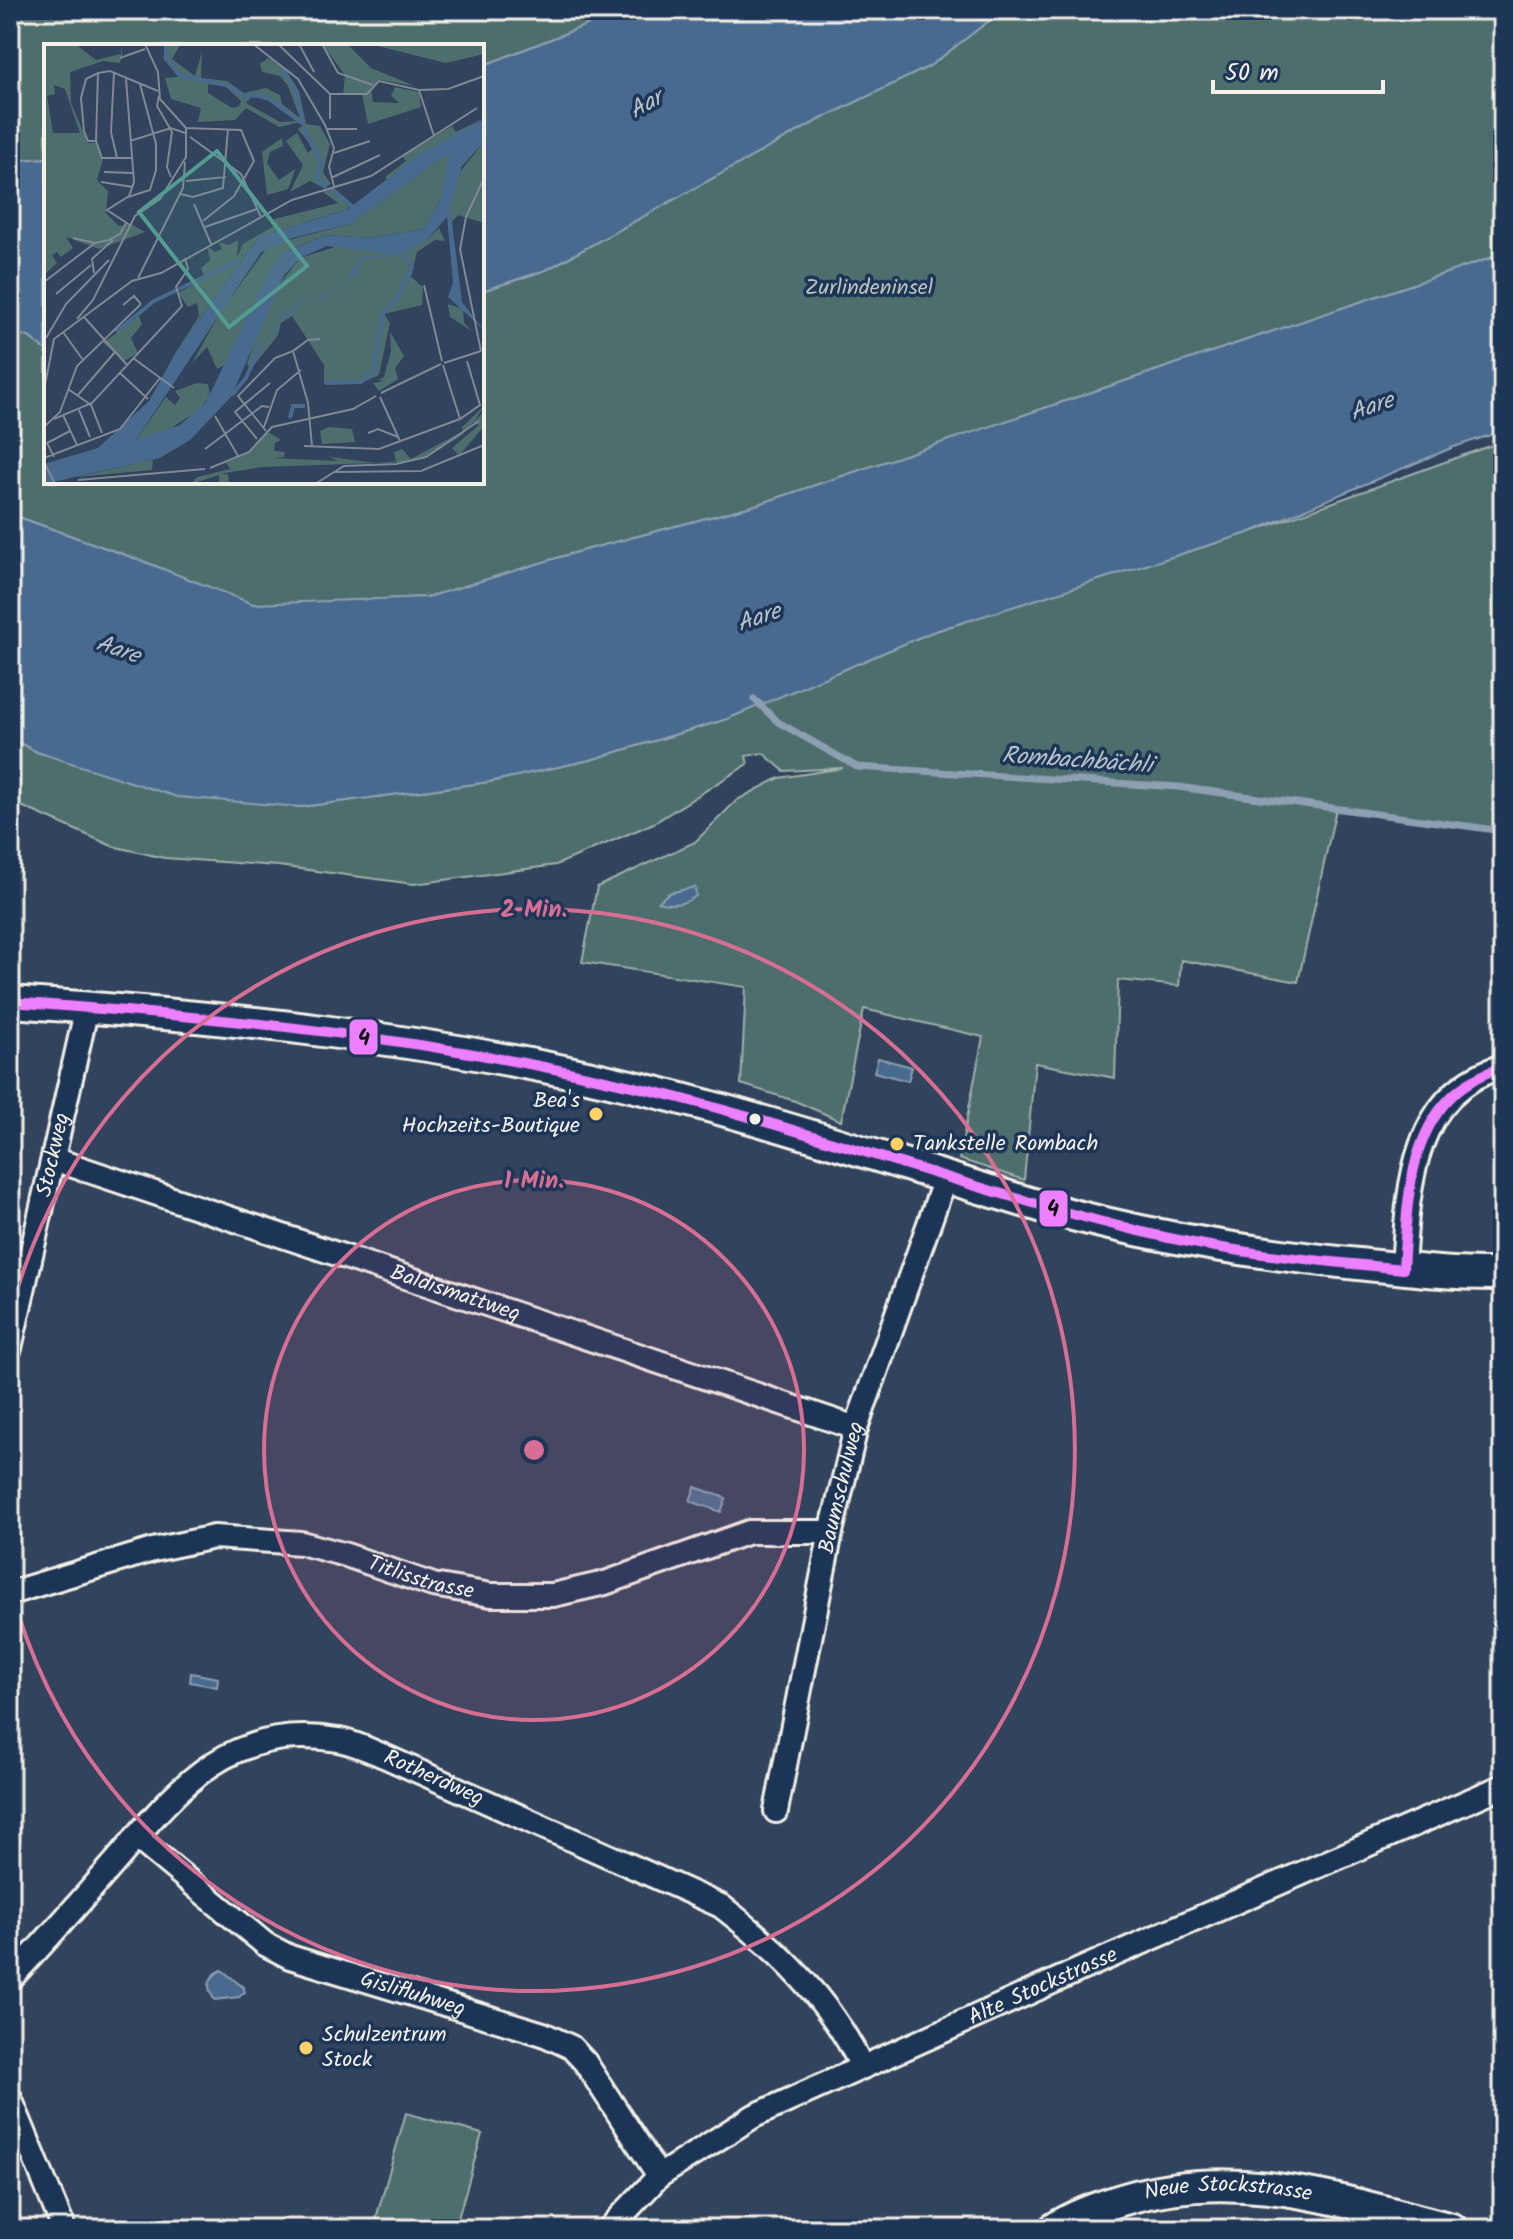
<svg xmlns="http://www.w3.org/2000/svg" width="1513" height="2239" font-family="Kalam,sans-serif">
	<style>
		.green { fill: #4e6e6d; stroke: #a1b0aa; stroke-width: 2 }
		.water { fill: #496a8f; stroke: #8da0b3; stroke-width: 2 }
		.lines { fill: none; stroke-linecap: round; stroke-linejoin: round }
		.stream { stroke: #8da0b3; stroke-width: 7 }
		.street-casing { stroke: #f4f1e8; stroke-width: 28 }
		.secondary-casing { stroke: #f4f1e8; stroke-width: 36 }
		.street { stroke: #1d3557; stroke-width: 22 }
		.secondary { stroke: #1d3557; stroke-width: 30 }
		.bus-1-casing { stroke: #1d3557; stroke-width: 16 }
		.bus-1 { stroke: #ed80ff; stroke-width: 10 }
		.ring { fill: none; stroke: #d66f93; stroke-width: 4 }
		.poi-dot { fill: #ffd166; stroke: #1d3557; stroke-width: 3 }
		.bus-dot { fill: #f4f1e8; stroke: #1d3557; stroke-width: 3 }
		.labels { text-anchor: middle; dominant-baseline: central; stroke-width: 7; stroke-linejoin: round; paint-order: stroke }
		.park-label { font-size: 22px; fill: #bac3bd; stroke: #1d3557 }
		.poi-label { font-size: 22px; fill: #f4f1e8; stroke: #1d3557; text-anchor: start }
		.street-label { font-size: 22px; fill: #f4f1e8; stroke: #1d3557 }
		.water-label { font-size: 24px; font-style: italic; fill: #b8c2c9; stroke: #1d3557 }
		.inset-river { fill: none; stroke: #496a8f; stroke-width: 4 }
		.inset-road { fill: none; stroke: #7f8995; stroke-width: 2 }
		.view { fill: #549b93; fill-opacity: 0.15; stroke: #549b93; stroke-width: 4 }
		.inset-edge { fill: none; stroke: #f4f1e8; stroke-width: 4 }
		.centre { fill: #d66f93; stroke: #1d3557; stroke-width: 4 }
		.ring-label { font-size: 24px; text-anchor: middle; font-weight: bold; fill: #d66f93; stroke: #1d3557; stroke-width: 7; stroke-linejoin: round; paint-order: stroke }
		.line-badge { stroke: #1d3557; stroke-width: 3 }
		.pale-badge-label { font-size: 22px; text-anchor: middle; font-weight: bold; fill: #111 }
	</style>
	<rect width="100%" height="100%" fill="#31435d"/>
	<filter id="ink" filterUnits="userSpaceOnUse"><feTurbulence type="fractalNoise" baseFrequency=".0125" numOctaves="2"/><feDisplacementMap in="SourceGraphic" scale="16" xChannelSelector="R" yChannelSelector="G"/><feConvolveMatrix kernelMatrix="1 2 1 2 8 2 1 2 1" color-interpolation-filters="sRGB"/></filter>
	<g filter="url(#ink)">
		<g class="green">
			<path d="M10 10H625L482 66V46H46V158L10 161Z"/>
			<path d="M1003 10H1503V254L756 505 570 554 428 597 253 605 145 562 10 514V332L29 337 46 350V482H482V291L546 270 817 121 930 66Z"/>
			<path d="M1503 441V831L1336 809 1298 982 1181 960 1179 986 1118 980 1115 1078 1035 1063 1024 1180 959 1159 983 1037 864 1009 841 1121 795 1101 741 1084 746 987 582 962 597 887 695 842 737 800 779 778 843 768 784 771 763 753 746 756 748 764 654 823 556 865 414 884 278 866 164 858 112 846 10 801V738L37 752 301 807 489 782 590 760 727 719 932 632 1248 533Z"/>
			<path d="M406 2113 482 2134 455 2229H373Z"/>
		</g>
		<g class="water">
			<path d="M625 10H1003L930 66 817 121 546 270 482 291V66Z"/>
			<path d="M46 158V350L29 337 10 332V161Z"/>
			<path d="M1503 254V431L1454 447 1248 533 932 632 727 719 590 760 489 782 301 807 177 797 37 752 10 738V514L145 562 253 604 428 597 570 554 756 505Z"/>
			<path d="M695 887 696 896C684 905 672 906 658 902L669 893Z"/>
			<path d="M878 1058 912 1067 908 1081 874 1072Z"/>
			<path d="M695 1487 726 1498 721 1512 690 1501Z"/>
			<path d="M191 1673 218 1678 217 1687 190 1682Z"/>
			<path d="M222 1970 243 1987 245 1992 239 1997 215 2000C205 1988 208 1976 222 1970Z"/>
		</g>
		<g class="lines">
			<path class="stream" d="M754 699 778 722 857 767 1178 787 1503 831"/>
			<defs>
				<g id="street">
					<path id="s1" d="M53 1159 856 1428"/>
					<path d="M1403 1269C1408 1189 1411 1093 1503 1066"/>
					<path id="s2" d="M10 1348 87 1007"/>
					<path id="s3" d="M10 1593 153 1550 214 1537 301 1543 346 1555 433 1585 491 1595H553L605 1583 749 1532H831"/>
					<path id="s4" d="M776 1811 831 1532 856 1428 946 1176"/>
					<path id="s5" d="M136 1837 265 1944 290 1957 543 2034 571 2047 585 2062 659 2176"/>
					<path id="s6" d="M10 1979C47 1940 81 1901 116 1861 178 1787 230 1722 338 1740 353 1742 369 1750 384 1756L721 1906C778 1950 831 2001 862 2067"/>
					<path d="M10 2098 64 2229"/>
					<path id="s7" d="M609 2229 659 2176 754 2116 1086 1967 1503 1786"/>
				</g>
				<g id="secondary">
					<path d="M10 1002C221 1016 433 1038 639 1088 765 1119 888 1160 1013 1198 1125 1233 1241 1252 1358 1264 1406 1269 1455 1275 1503 1274"/>
					<path id="s8" d="M1054 2229C1075 2215 1097 2208 1121 2200 1236 2164 1341 2201 1452 2229"/>
				</g>
			</defs>
			<use href="#street" class="street-casing"/>
			<use href="#secondary" class="secondary-casing"/>
			<use href="#street" class="street"/>
			<use href="#secondary" class="secondary"/>
			<defs>
				<g id="bus-1">
					<path d="M10 1002C221 1017 433 1038 640 1088 818 1131 990 1198 1169 1238 1246 1255 1325 1261 1403 1269"/>
					<path d="M1403 1269C1407 1212 1407 1141 1450 1098 1465 1082 1484 1074 1503 1066"/>
				</g>
			</defs>
			<use href="#bus-1" class="bus-1-casing"/>
			<use href="#bus-1" class="bus-1"/>
		</g>
	</g>
	<circle cx="534" cy="1450" r="270" fill="#d66f93" fill-opacity=".12"/>
	<g class="ring">
		<circle cx="534" cy="1450" r="270"/>
		<path d="M10 1315A541 541 0 1 1 10 1585"/>
	</g>
	<g class="poi-dot">
		<circle cx="596" cy="1114" r="8"/>
		<circle cx="897" cy="1144" r="8"/>
		<circle cx="306" cy="2048" r="8"/>
	</g>
	<circle class="bus-dot" cx="755" cy="1119" r="7"/>
	<g class="labels">
		<g class="park-label">
			<text x="869" y="288">Zurlindeninsel</text>
		</g>
		<g class="poi-label">
			<text x="580" y="1101" text-anchor="end">Bea's<tspan x="580" dy="25">Hochzeits-Boutique</tspan></text>
			<text x="913" y="1144">Tankstelle Rombach</text>
			<text x="322" y="2035">Schulzentrum<tspan x="322" dy="25">Stock</tspan></text>
		</g>
		<g class="street-label">
			<text stroke="none"><textPath href="#s2" startOffset="198">Stockweg</textPath></text>
			<text stroke="none"><textPath href="#s1" startOffset="424">Baldismattweg</textPath></text>
			<text stroke="none"><textPath href="#s4" startOffset="330">Baumschulweg</textPath></text>
			<text stroke="none"><textPath href="#s3" startOffset="424">Titlisstrasse</textPath></text>
			<text stroke="none"><textPath href="#s6" startOffset="530">Rotherdweg</textPath></text>
			<text stroke="none"><textPath href="#s7" startOffset="502">Alte Stockstrasse</textPath></text>
			<text stroke="none"><textPath href="#s5" startOffset="324">Gislifluhweg</textPath></text>
			<text stroke="none"><textPath href="#s8" startOffset="182">Neue Stockstrasse</textPath></text>
		</g>
		<g class="water-label">
			<text transform="translate(646 105) rotate(-30)">Aar</text>
			<text transform="translate(1372 407) rotate(-19)">Aare</text>
			<text transform="translate(759 618) rotate(-19)">Aare</text>
			<text transform="translate(118 650) rotate(19)">Aare</text>
			<text transform="translate(1077 761) rotate(4)">Rombachbächli</text>
		</g>
	</g>
	<g transform="translate(44 44)">
		<rect width="440" height="440" fill="#31435d"/>
		<path d="M0 0H31L52 16 77 10 78 0V12L76 19 59 17 26 28 27 59 44 99H52L59 115 53 136 64 147 62 169 75 182 87 180 101 188 55 205 22 193 29 204 17 213 13 208 8 211 13 219 0 231ZM10 41 21 45 36 89H9L3 52 11 50ZM123 0 136 1 128 15 151 32 158 8 157 34 183 37 200 49 222 44 236 51 238 60 256 74 244 42 236 32 218 28 216 20 224 14 240 23 255 47 262 80 276 82 286 100 279 128 287 140 280 144 266 137 246 148 259 121 242 97 253 89 264 109 269 104 254 85 259 82 256 78 235 83 202 64 191 76 154 78 157 64 127 55 121 34 134 33 119 13ZM164 40 181 42 197 57 195 62 188 64 164 49ZM208 52 231 59 252 77 236 78 202 59ZM278 0H303L327 24 371 42 335 36 327 45 329 58 355 59 347 52 351 43 375 48 377 63 324 80 318 50 299 51 301 31ZM326 0H440V10L402 19ZM440 74 343 136 341 133 362 117 358 112 408 82 412 88ZM238 94 239 102 226 108 223 119 235 136 251 125 248 135 244 145 223 151 218 108ZM440 98V179L414 171 407 179 406 161 415 129ZM400 112H406L397 155 380 185 328 194 282 191 245 206 224 230 184 319 173 325 163 303 148 319 177 267 225 201 306 180ZM290 144 308 160 303 165 215 193 132 308 155 272 153 259 144 263 134 249 161 234 157 224 166 216 163 202 171 208 178 205 175 198 185 201 194 196 193 214 199 200 232 181 230 175 294 159 279 148ZM395 184 401 197 391 196 373 208 367 233 379 243 378 261 340 270 346 279 335 331 317 339 280 340V321L248 272 237 279 234 291 207 325 203 320 226 253 256 214 297 201 349 210 345 212 383 196ZM404 260 419 265 420 279 428 287 406 273ZM95 272 98 280 87 294 94 309 80 317 59 299ZM346 288 360 312 351 324 354 335 335 347 329 339 340 337 334 336 340 333 347 307ZM153 339 164 340 166 351 155 366 118 390 92 396 122 353 131 361 136 354 131 347ZM440 362 430 378 440 367V382L415 412 408 404 435 381 429 379 418 391 396 405 382 412 361 418 218 423 176 430H184L185 440H175V431L147 440 153 433 186 425 182 419 205 408 224 388 237 396 231 399 230 407 241 408 240 413 230 414 294 417 286 413 332 419 352 417 350 408 358 405 367 415 419 387 418 383ZM284 383 308 385 311 398 278 400 276 387ZM109 417 108 426 33 433 106 416Z" fill="#4e6e6d" fill-rule="evenodd"/>
		<path d="M440 75V98L418 122 406 163 418 258 440 286 404 253 409 239 403 173 383 196 360 208 341 213 319 214 312 229 318 233 311 231 278 255 262 254 245 271 233 278 235 284 233 289 218 297 232 289 233 277 260 254 278 253 301 238 318 212 347 210 283 202 256 214 240 231 187 353 146 396 116 414 0 440V420L54 404 105 357 132 308 215 193 304 165 376 110ZM400 112H405L397 155 380 185 328 194 282 191 241 208 224 230 162 358 136 381 92 396 217 208 248 194 306 180Z" fill="#496a8f" fill-rule="evenodd"/>
		<path class="inset-river" d="M122 0V15L137 32 182 41M239 27 252 46 259 78M184 41 197 51 221 52 259 80M258 82 277 118 273 134 282 144M290 147 309 163M72 288 110 257 196 216M281 339 317 338 329 328 339 269 353 255 368 223 360 209M188 351 202 334 218 297M246 374 249 362H261"/>
		<path class="inset-road" d="M209 0 254 35 281 81 290 104 285 123 290 142M234 0 286 50H323L335 37 375 46M255 0 270 28M278 0 294 29 329 41M76 14 101 5M70 29 67 88 73 114M82 35 90 138 85 152 63 166 86 181M375 46 404 45 440 32M375 46 390 92M286 50V75M115 52 113 62 128 88 123 123 127 133M142 84 197 86 210 117 190 152 159 177M283 85H313M146 93 197 130 217 173M52 97H44L40 87 37 54 42 35 54 29M86 97 127 84 141 89M290 109 326 97M87 114H58L52 97 54 29 66 27 114 47M60 128 89 129M287 134 336 111M142 137 182 133M57 138 89 143M136 150 149 153 179 144 184 85M84 153 106 146 112 126V100L96 40M150 160 167 200M161 183 213 165M29 194 51 199 65 196 76 190 82 179M50 229 48 215 69 196M94 234 139 144 141 118M0 238 51 199M380 241 398 317M12 250 47 221M79 261 90 252 97 260M40 273 83 321M33 275 49 256 91 172 116 155 142 113V84L116 55 114 28 101 0M19 288 39 316M2 294 22 260 65 216M437 307 416 205 422 173 440 134M89 314 130 344M400 319 437 307M399 321 416 375M76 329 104 355M24 345 47 361 58 389M0 346 10 295 88 237 117 229 248 156 327 132 433 64M337 349 397 320M34 351 71 308M336 353 356 397M35 366 46 393M19 371 33 401M171 372 194 412M10 375 48 359 138 262 132 243 144 225 141 214M0 383 16 368 33 322 97 260M220 383 233 346 257 326M222 387 194 352 231 314 249 307M324 389 334 385 354 393M213 395 191 368 226 339M260 402 335 405 416 375 436 361 423 317M268 402 264 359 249 307 264 296 276 295M161 405 218 362 225 363M10 413 3 399 26 387M0 414 76 385 116 334M0 418 11 440M166 424 205 408 228 383 309 365 332 352M291 428 377 427 440 401M34 436 161 425M271 440 300 422 352 420 382 413 435 377"/>
		<path class="view" d="M173 107 263 222 185 283 95 168Z"/>
		<rect width="440" height="440" class="inset-edge"/>
	</g>
	<circle cx="534" cy="1450" r="12" class="centre"/>
	<g class="ring-label">
		<text x="534" y="917">2 Min.</text>
		<text x="534" y="1188">1 Min.</text>
	</g>
	<g class="line-badge">
		<rect x="348" y="1018" width="31" height="38" rx="8" fill="#ed80ff"/>
		<rect x="1038" y="1189" width="31" height="39" rx="8" fill="#ed80ff"/>
	</g>
	<g class="pale-badge-label">
		<text x="364" y="1045">4</text>
		<text x="1053" y="1216">4</text>
	</g>
	<rect width="1513" height="2239" fill="none" stroke="#1d3557" stroke-width="40"/>
	<rect x="20" y="20" width="1473" height="2199" fill="none" stroke="#f4f1e8" stroke-width="3" filter="url(#ink)"/>
	<path d="M1213 80v12h170v-12" fill="none" stroke="#f4f1e8" stroke-width="4"/>
	<text x="1225" y="80" font-size="24" fill="#f4f1e8" stroke="#1d3557" stroke-width="6" paint-order="stroke">50 m</text>
</svg>
